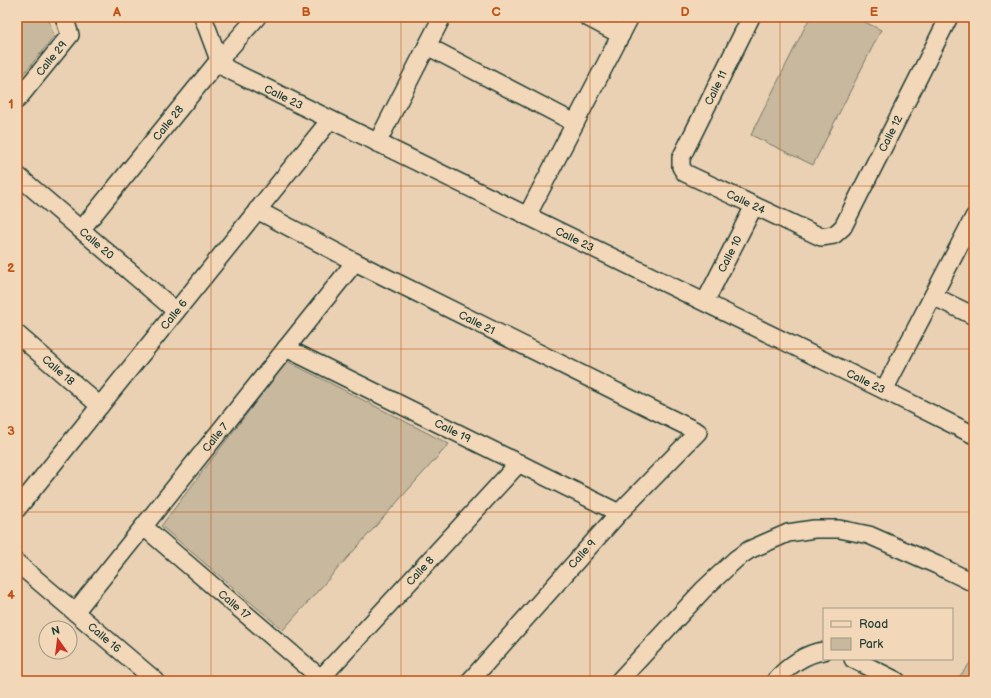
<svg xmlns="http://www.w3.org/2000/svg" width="991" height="698" font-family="'Balsamiq Sans',sans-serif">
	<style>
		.green { fill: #c8b89e; stroke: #747a69 }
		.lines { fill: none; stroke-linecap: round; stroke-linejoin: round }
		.minor-casing { stroke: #1f3d34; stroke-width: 20 }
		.minor { stroke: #f2d7b9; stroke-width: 17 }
		.grid { fill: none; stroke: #c05314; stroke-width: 1; stroke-opacity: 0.55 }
		.labels { text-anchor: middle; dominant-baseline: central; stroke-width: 3; stroke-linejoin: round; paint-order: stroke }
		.street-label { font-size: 11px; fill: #1f3d34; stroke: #f2d7b9 }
		.neatline { fill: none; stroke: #c05314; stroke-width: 1.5 }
		.grid-label { font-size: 13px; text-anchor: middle; font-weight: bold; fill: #c05314 }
	</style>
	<rect width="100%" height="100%" fill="#ead1b4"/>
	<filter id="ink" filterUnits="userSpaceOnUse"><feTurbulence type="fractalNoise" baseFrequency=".025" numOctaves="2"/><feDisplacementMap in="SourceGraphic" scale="8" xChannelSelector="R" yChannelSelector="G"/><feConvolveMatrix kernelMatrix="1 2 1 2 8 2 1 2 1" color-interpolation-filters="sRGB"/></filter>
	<g filter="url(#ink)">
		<g class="green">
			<path d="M17 17H48L54 37 17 82Z"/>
			<path d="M810 17H855L881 30 813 165 751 135Z"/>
			<path d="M287 361 449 444 283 630 161 526Z"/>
			<path d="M974 658V681H956Z"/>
		</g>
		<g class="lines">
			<defs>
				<g id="minor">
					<path id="s1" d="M203 17 219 60 227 69 884 390 974 435"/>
					<path d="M587 17 621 35"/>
					<path id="s2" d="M751 17 681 158V167L685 173 821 237 834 235 843 227 949 17"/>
					<path d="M427 46 575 123"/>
					<path id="s3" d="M17 100 70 35 64 17"/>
					<path d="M377 143 442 17"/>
					<path id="s4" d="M17 175 176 311"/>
					<path id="s5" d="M257 210 355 262 698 432 619 513 470 681"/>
					<path d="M527 216 630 17"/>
					<path id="s6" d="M81 230 219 60 257 17"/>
					<path d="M933 296 974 316"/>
					<path id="s7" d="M705 302 754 206"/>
					<path id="s8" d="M17 334 100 406"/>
					<path id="s9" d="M286 348 619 513"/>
					<path d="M884 390 974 217"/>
					<path id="s10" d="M17 509 330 120"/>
					<path id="s11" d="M144 527 324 681"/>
					<path id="s12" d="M17 563 156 681"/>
					<path id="s13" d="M75 612 355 262"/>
					<path d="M853 659 897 681"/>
					<path id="s14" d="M321 678 519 463"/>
					<path d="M619 681 703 590 736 559 749 550 788 533 814 529H839L869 535 937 565 974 583"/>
					<path d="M775 681C787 667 805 653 824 651"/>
				</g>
			</defs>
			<use href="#minor" class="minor-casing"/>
			<use href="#minor" class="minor"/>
		</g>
	</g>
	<path class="grid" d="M211 17V681M401 17V681M590 17V681M780 17V681M17 186H974M17 349H974M17 512H974"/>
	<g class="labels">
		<g class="street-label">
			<text stroke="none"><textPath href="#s3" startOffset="54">Calle 29</textPath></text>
			<text transform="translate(716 88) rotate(-64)">Calle 11</text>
			<text stroke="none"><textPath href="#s1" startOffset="121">Calle 23</textPath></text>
			<text stroke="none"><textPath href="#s6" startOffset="138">Calle 28</textPath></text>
			<text stroke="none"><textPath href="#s2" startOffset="454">Calle 12</textPath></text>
			<text stroke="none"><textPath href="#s2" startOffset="241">Calle 24</textPath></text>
			<text stroke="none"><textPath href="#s1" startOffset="445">Calle 23</textPath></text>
			<text stroke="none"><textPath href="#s4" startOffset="105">Calle 20</textPath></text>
			<text stroke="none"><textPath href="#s7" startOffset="54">Calle 10</textPath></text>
			<text stroke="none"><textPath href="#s10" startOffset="250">Calle 6</textPath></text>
			<text stroke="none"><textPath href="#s5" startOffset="247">Calle 21</textPath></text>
			<text stroke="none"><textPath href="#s8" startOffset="55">Calle 18</textPath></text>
			<text stroke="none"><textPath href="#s1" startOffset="769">Calle 23</textPath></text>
			<text stroke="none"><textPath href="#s9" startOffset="186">Calle 19</textPath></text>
			<text stroke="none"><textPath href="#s13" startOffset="224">Calle 7</textPath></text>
			<text transform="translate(582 554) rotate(-48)">Calle 9</text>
			<text stroke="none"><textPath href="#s14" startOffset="146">Calle 8</textPath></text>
			<text stroke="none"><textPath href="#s11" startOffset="119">Calle 17</textPath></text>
			<text stroke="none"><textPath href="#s12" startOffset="115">Calle 16</textPath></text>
		</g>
	</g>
	<rect width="991" height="698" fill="none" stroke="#f2d7b9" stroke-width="44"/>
	<rect x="823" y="608" width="130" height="52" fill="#f2d7b9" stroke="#9e9984"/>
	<rect x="831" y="621" width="20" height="6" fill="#f2d7b9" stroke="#9e9984"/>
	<text x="859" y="628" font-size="12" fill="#1f3d34">Road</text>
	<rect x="831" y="638" width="20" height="12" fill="#c8b89e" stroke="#9e9984"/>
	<text x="859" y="648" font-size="12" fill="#1f3d34">Park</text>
	<g transform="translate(58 640) rotate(346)"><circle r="19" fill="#f2d7b9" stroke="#9e9984"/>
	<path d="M0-3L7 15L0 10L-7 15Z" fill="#c8321e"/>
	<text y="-6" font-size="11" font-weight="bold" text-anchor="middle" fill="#1f3d34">N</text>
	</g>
	<rect x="22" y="22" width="947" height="654" class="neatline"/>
	<g class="grid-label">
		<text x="117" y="16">A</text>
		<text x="306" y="16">B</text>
		<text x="496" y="16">C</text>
		<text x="685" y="16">D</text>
		<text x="874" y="16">E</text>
		<text x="11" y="108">1</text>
		<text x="11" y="272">2</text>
		<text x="11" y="435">3</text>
		<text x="11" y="599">4</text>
	</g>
</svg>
